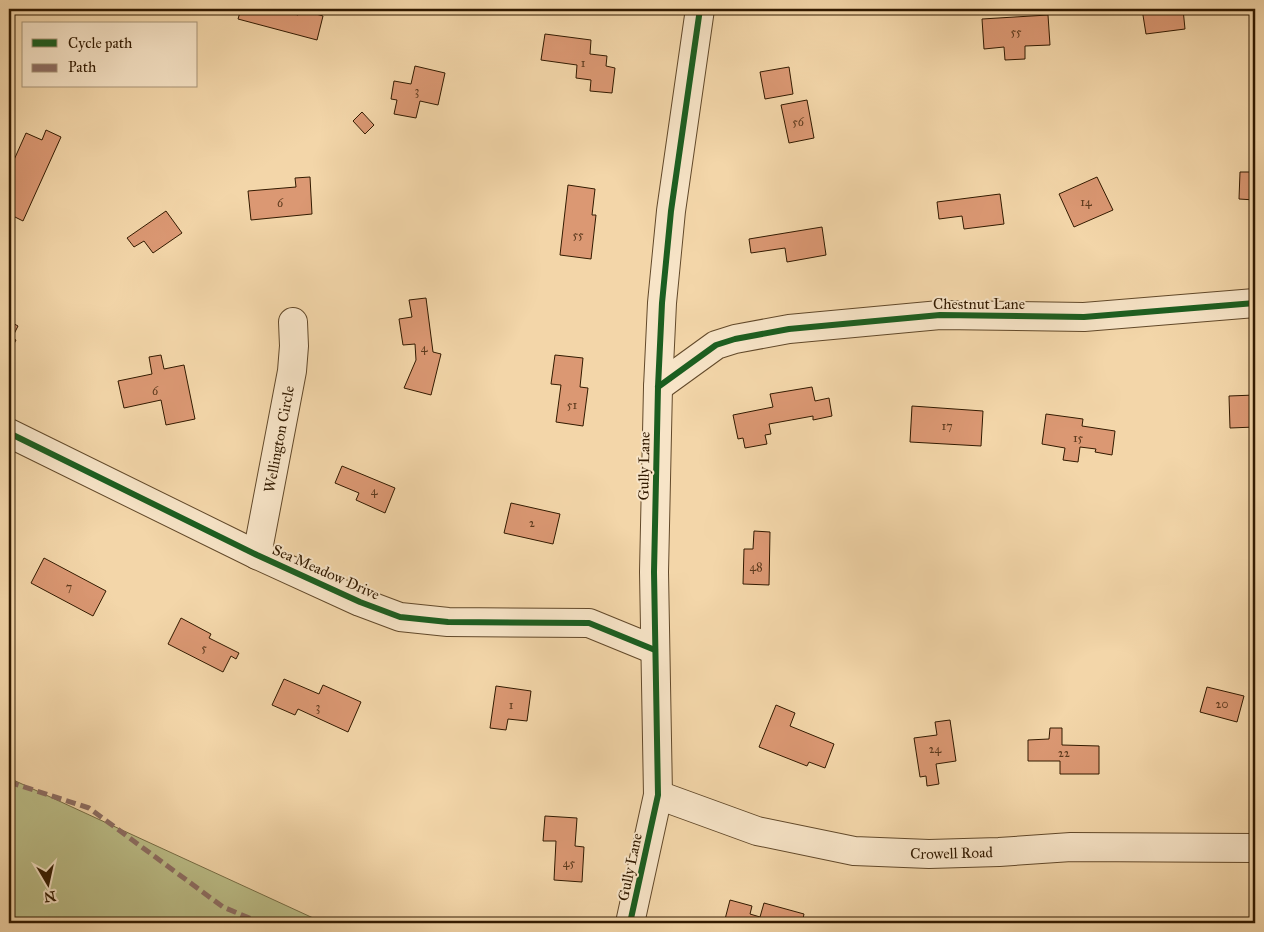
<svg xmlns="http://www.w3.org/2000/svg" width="1264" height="932" font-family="'IM FELL Great Primer',serif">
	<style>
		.green { fill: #bbbd87; stroke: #766c44 }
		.building { fill: #db9873; stroke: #321a00 }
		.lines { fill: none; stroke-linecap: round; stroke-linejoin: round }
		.minor-casing { stroke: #62492a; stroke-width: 30 }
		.minor { stroke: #f7e4c7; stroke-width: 28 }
		.quiet { stroke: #8d6e63; stroke-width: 5; stroke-dasharray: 10 5; stroke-linecap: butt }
		.cycleway-casing { stroke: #f7e4c7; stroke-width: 9 }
		.cycleway { stroke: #1b5e20; stroke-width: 6 }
		.labels { text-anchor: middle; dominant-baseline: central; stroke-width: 4; stroke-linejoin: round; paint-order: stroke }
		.number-label { font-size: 12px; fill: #5c3a1d }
		.street-label { font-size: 15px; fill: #321a00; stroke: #f7e4c7 }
	</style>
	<rect width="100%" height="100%" fill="#f3d6a9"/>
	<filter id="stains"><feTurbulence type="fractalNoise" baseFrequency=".004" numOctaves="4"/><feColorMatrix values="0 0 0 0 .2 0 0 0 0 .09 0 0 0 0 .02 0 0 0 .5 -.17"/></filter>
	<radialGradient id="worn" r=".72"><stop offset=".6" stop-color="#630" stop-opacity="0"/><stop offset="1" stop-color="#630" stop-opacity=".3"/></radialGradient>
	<path class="green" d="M9 778 324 923H9Z"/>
	<g class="building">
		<path d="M241 9H291V13L298 15 299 9 323 16 317 40 238 19Z"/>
		<path d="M1142 9H1183L1185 29 1146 34Z"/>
		<path d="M1048 15 1050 45 1025 46V59L1005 60 1004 47 984 49 982 19Z"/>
		<path d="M545 34 591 40 590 54 607 56 606 66 615 68 612 93 590 91 591 80 576 78 577 65 541 60Z"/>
		<path d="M415 66 445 73 438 105 420 101 416 118 394 114 397 100 391 99 394 81 411 84Z"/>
		<path d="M789 67 793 94 765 99 760 72Z"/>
		<path d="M807 100 814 138 789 143 781 105Z"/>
		<path d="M362 112 374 125 365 134 353 121Z"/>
		<path d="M46 130 61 137 23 221 9 214V171L26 133 42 140Z"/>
		<path d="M1240 172H1255V200L1239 199Z"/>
		<path d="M310 177 312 214 251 220 248 191 296 187 295 178Z"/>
		<path d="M1097 177 1113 210 1074 227 1059 194Z"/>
		<path d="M568 185 595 189 592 215H596L591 259 560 255Z"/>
		<path d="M1000 194 1004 224 964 229 962 216 939 219 937 202Z"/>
		<path d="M166 211 182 233 153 253 144 241 134 247 127 238Z"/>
		<path d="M822 227 826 255 787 262 785 248 751 253 749 239Z"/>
		<path d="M426 298 433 352 441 354 431 395 404 388 416 360 415 344 403 345 399 319 412 317 409 300Z"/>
		<path d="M9 321 18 326 12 338 16 340 9 353Z"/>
		<path d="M161 355 164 369 184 365 195 419 166 425 161 400 124 408 118 381 152 374 149 357Z"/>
		<path d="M555 355 583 358 580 387 588 388 583 426 556 422 561 385 551 384Z"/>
		<path d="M812 387 815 401 829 398 832 416 813 420V416L769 424 771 434 765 435 767 444 745 448 743 438 738 439 733 415 773 407 770 394Z"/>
		<path d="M1255 395V427L1230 428 1229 396Z"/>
		<path d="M912 406 983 411 981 446 910 442Z"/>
		<path d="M1046 414 1083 419 1082 426 1115 431 1112 455 1095 452 1096 449 1080 447 1078 462 1063 460 1065 448 1042 444Z"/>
		<path d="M342 466 395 488 385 513 356 500 359 493 335 483Z"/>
		<path d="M511 503 560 514 553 544 504 533Z"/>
		<path d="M754 531 770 532 769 585 743 584 744 549H753Z"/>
		<path d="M44 558 106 591 93 616 31 583Z"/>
		<path d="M181 618 211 634 209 638 239 653 236 659 231 656 223 672 168 644Z"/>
		<path d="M284 679 319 694 323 685 361 702 348 732 298 709 295 715 272 705Z"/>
		<path d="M496 686 531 691 527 721 508 719 506 730 490 728Z"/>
		<path d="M1207 687 1244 696 1237 722 1200 712Z"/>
		<path d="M776 705 795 713 790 726 834 744 825 768 809 762 807 766 759 747Z"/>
		<path d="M950 720 956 761 936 764 939 784 927 786 926 776 920 777 914 738 937 735 935 722Z"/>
		<path d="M1050 728H1062V745L1099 746V774H1060V761H1028V740L1049 739Z"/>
		<path d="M545 816 577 818 575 846 584 847 582 882 554 880 556 841H543Z"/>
		<path d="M730 900 752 906 750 914 760 917 764 903 804 914 802 923H724Z"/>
	</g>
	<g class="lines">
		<defs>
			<g id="minor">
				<path d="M658 387 716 345 735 339 789 329 940 315 1084 317 1255 303"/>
				<path d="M9 433 257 555 360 602 400 617 448 622 589 623 655 650"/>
				<path id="s1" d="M257 555 292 371 294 346 293 322"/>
				<path id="s2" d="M658 795 757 831 854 851 929 854 999 852 1071 847 1255 848"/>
				<path d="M630 923 658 795 654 572 658 387 662 303 671 211 700 9"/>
			</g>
		</defs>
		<use href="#minor" class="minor-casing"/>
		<use href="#minor" class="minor"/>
		<path class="quiet" d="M9 782 89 808 223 907 261 923"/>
		<defs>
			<g id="cycleway">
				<path d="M658 387 716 345 735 339 789 329 940 315 1084 317 1255 303"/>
				<path d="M9 433 257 555 360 602 400 617 448 622 589 623 655 650"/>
				<path d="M630 923 658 795 654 572 658 387 662 303 671 211 700 9"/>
			</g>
		</defs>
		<use href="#cycleway" class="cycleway-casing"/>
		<use href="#cycleway" class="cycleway"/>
	</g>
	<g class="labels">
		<g class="number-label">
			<text x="1016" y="32">55</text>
			<text x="583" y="63">1</text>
			<text x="417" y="91">3</text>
			<text x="798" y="122">56</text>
			<text x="1086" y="202">14</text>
			<text x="280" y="203">6</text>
			<text x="578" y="235">55</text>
			<text x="424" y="348">4</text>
			<text x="155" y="391">6</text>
			<text x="572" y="405">51</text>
			<text x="947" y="426">17</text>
			<text x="1078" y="438">15</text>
			<text x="374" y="491">4</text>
			<text x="532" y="523">2</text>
			<text x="756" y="567">48</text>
			<text x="69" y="587">7</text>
			<text x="204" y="648">5</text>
			<text x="1222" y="704">20</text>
			<text x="511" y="705">1</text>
			<text x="318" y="707">3</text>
			<text x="935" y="749">24</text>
			<text x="1064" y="753">22</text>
			<text x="569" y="863">45</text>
		</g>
		<g class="street-label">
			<text x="979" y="304">Chestnut Lane</text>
			<text stroke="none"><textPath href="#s1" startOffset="118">Wellington Circle</textPath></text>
			<text transform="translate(644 466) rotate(-89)">Gully Lane</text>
			<text transform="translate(326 572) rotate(24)">Sea Meadow Drive</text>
			<text stroke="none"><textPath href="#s2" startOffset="302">Crowell Road</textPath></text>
			<text transform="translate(630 867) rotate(-78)">Gully Lane</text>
		</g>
	</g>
	<rect width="1264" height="932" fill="none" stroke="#f3d6a9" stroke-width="30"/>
	<rect x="10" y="10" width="1244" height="912" fill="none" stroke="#321a00" stroke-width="2.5"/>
	<rect x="15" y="15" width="1234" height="902" fill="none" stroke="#321a00"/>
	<rect x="22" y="22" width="175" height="65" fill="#f7e4c7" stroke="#a89377"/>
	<rect x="32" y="39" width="25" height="8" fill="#1b5e20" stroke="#a89377"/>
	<text x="68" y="48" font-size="15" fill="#321a00">Cycle path</text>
	<rect x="32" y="64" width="25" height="8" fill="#8d6e63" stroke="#a89377"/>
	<text x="68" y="72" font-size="15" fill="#321a00">Path</text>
	<g transform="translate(48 884) rotate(171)" stroke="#f7e4c7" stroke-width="4" paint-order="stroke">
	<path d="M0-4L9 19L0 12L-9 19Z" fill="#321a00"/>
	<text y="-8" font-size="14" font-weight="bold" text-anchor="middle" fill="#321a00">N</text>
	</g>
	<rect width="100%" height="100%" filter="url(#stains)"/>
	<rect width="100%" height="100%" fill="url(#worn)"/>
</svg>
